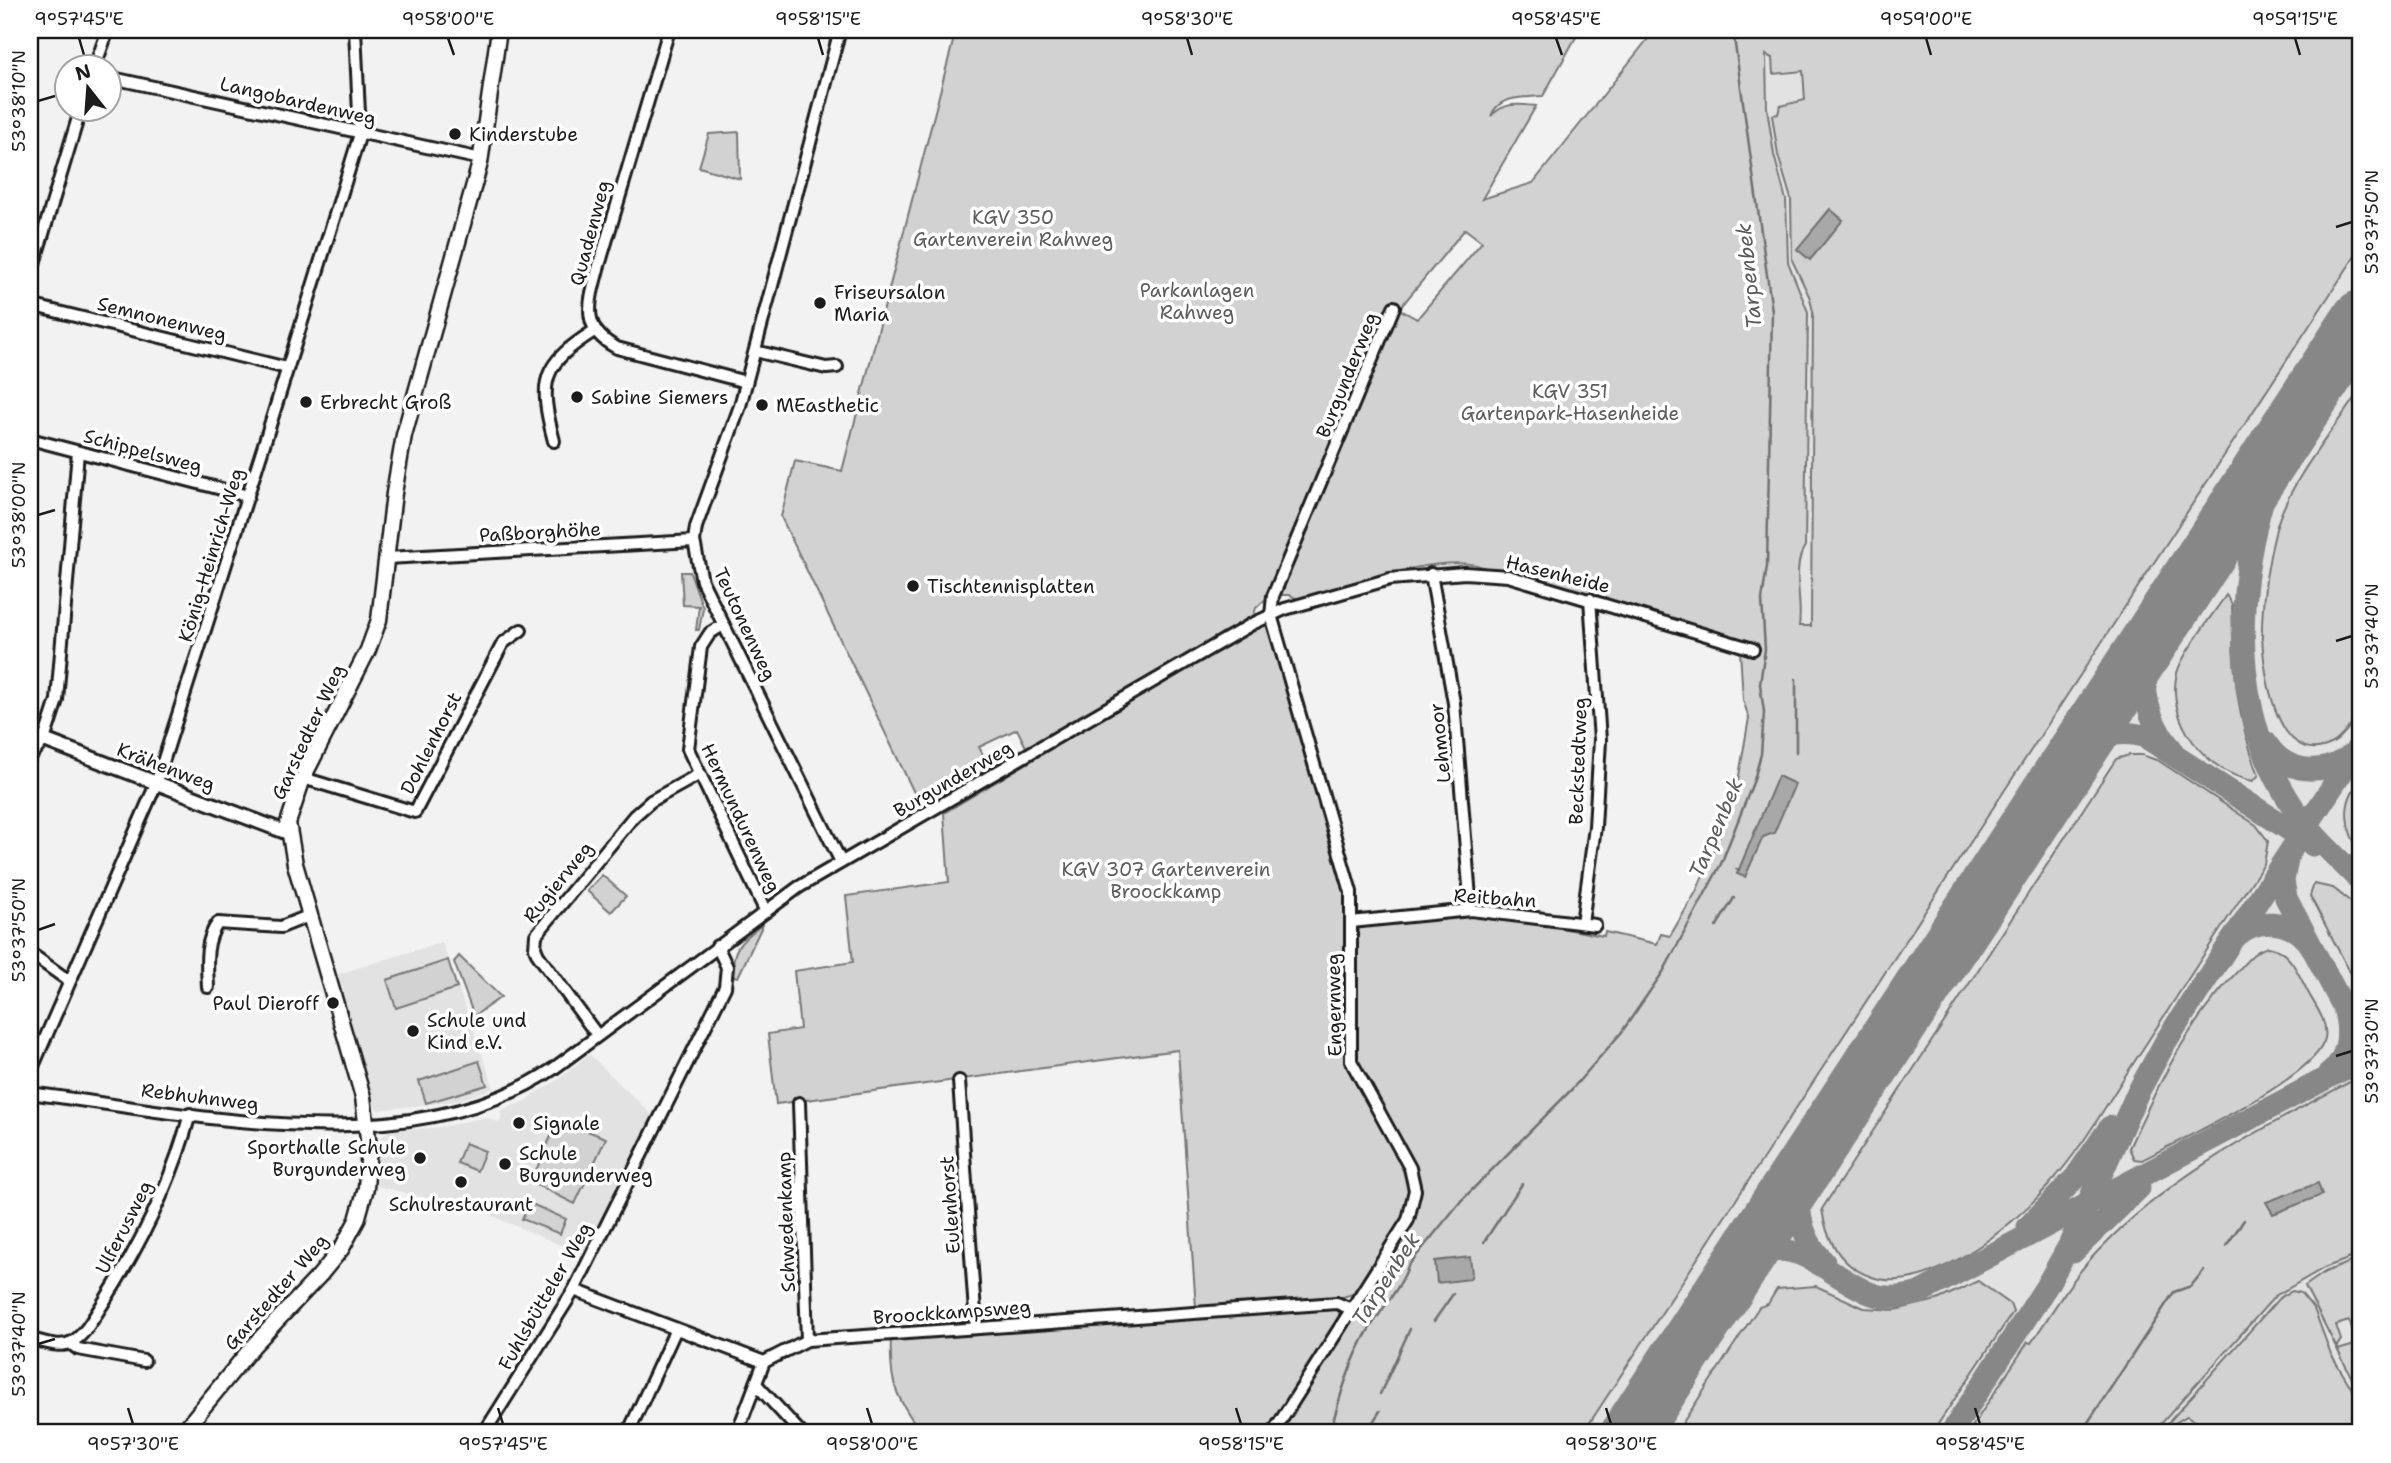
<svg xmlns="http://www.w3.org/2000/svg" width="2391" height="1463" font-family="'Shantell Sans',sans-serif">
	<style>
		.built { fill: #e2e2e2 }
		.green { fill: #d2d2d2; stroke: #777; stroke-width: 2; fill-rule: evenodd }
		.water { fill: #a8a8a8; stroke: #707070; stroke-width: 2 }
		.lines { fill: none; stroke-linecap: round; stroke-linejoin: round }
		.stream { stroke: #707070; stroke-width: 2.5 }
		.taxiway { stroke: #878787; stroke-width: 23 }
		.runway { stroke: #878787; stroke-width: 58 }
		.minor-casing { stroke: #1c1c1c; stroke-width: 16 }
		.tertiary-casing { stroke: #1c1c1c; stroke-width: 18 }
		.secondary-casing { stroke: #1c1c1c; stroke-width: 19 }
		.minor { stroke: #fff; stroke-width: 10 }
		.tertiary { stroke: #fff; stroke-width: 12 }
		.secondary { stroke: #fff; stroke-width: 14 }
		.ticks { fill: none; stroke: #1c1c1c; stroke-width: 2.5 }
		.poi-dot { fill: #1c1c1c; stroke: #fff; stroke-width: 2.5 }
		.labels { text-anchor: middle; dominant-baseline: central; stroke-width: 7; stroke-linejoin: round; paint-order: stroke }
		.street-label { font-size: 19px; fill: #1c1c1c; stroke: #fff }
		.poi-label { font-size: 19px; fill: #1c1c1c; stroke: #fff; text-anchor: start }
		.park-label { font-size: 19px; fill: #5c5c5c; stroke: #fff }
		.water-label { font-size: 21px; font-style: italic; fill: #5b5b5b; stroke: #fff }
		.neatline { fill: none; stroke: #1c1c1c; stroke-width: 2.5 }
		.ticks-label { font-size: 18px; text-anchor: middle; fill: #1c1c1c }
	</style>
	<rect width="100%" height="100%" fill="#f2f2f2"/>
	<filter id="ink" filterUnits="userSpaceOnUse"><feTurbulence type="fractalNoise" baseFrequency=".0143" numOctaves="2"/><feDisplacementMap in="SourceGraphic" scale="14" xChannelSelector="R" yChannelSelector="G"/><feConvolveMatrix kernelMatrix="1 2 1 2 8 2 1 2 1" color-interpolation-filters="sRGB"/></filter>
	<g filter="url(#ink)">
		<g class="built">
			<path d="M1743 30H2361V1433H1343L1427 1262 1578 1104 1786 741Z"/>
			<path d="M442 942 494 1088 457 1101 378 1110 371 1100 338 974Z"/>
			<path d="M589 1054 654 1117 586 1256 483 1212 377 1186 379 1139 389 1131 442 1127 485 1117 499 1122 502 1115 499 1111 529 1100 532 1095 558 1080Z"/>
		</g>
		<g class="green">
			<path d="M956 30H1580L1543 96C1523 98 1499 95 1491 116 1505 102 1518 104 1536 106L1482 199 1533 183 1655 30H2361V247L1583 1433H1277L1411 1222 1419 1189 1411 1190 1405 1218 1353 1294 1336 1299 1196 1308 1178 1050 776 1104 768 1034 800 1029 794 971 853 962 846 896 949 882 944 813 1265 621 1348 885 1346 925 1479 913 1604 936 1605 932 1657 944 1661 934 1670 936 1696 892 1735 799 1749 718 1743 700 1740 650 1492 573C1466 544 1335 588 1298 599L1289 595H1270L1256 608 1252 620 1027 749 1017 729 979 747 991 770 920 805 781 517 795 461 842 471ZM1766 55 1772 58 1773 74 1803 71 1805 100 1780 106 1778 114 1772 115 1778 155 1791 199 1792 260 1810 298 1813 312 1811 626H1799C1803 601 1791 568 1805 546L1808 312 1788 262 1786 200 1774 155 1767 108ZM1465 229 1482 242 1417 319 1399 309Z"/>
			<path d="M739 132 740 179 699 167 709 134Z"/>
			<path d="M2361 388V711C2353 721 2345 736 2333 743 2274 774 2261 660 2262 624 2263 593 2268 560 2276 529 2289 481 2334 430 2361 388Z"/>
			<path d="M681 572H690L703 608 699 630H696L699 606 683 605Z"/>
			<path d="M2226 595 2232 604C2234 671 2234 711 2259 775L2253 781C2207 773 2165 721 2177 673 2182 654 2214 613 2226 595Z"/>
			<path d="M2129 755H2142L2159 761 2256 825 2268 841 2264 864C2217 933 2173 1003 2127 1073 2102 1112 2079 1152 2048 1186 2013 1226 1928 1296 1872 1277 1841 1267 1826 1240 1822 1209L2116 759Z"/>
			<path d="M2361 780V853C2345 831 2340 802 2361 780Z"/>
			<path d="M602 875 626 896 611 912 587 891Z"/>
			<path d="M2314 884 2333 888 2361 910V993L2310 896Z"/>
			<path d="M763 924 738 977 733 976C731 947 741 941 763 924Z"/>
			<path d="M2269 947C2291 951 2299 976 2309 994 2316 1007 2328 1022 2325 1038 2318 1077 2179 1140 2142 1160L2134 1159 2129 1148C2158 1085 2187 1024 2236 973 2246 962 2254 950 2269 947Z"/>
			<path d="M459 956 501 997 474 1016 454 962Z"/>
			<path d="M448 960 457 988 396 1008 387 980Z"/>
			<path d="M479 1061 487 1085 426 1103 419 1081Z"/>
			<path d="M2361 1076V1254L2324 1268 2275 1296 2153 1433H1968L2028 1342 2031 1343C2052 1313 2071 1279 2097 1252 2171 1173 2267 1126 2361 1076Z"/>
			<path d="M558 1120 606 1138 575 1204 531 1182Z"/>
			<path d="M465 1143 485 1151 477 1171 457 1163Z"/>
			<path d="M529 1203 566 1219 560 1234 522 1219Z"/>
			<path d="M2361 1258V1326L2352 1329 2349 1321 2336 1325 2341 1340 2337 1346 2338 1350 2358 1344 2361 1347V1396L2305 1286 2325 1272Z"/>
			<path d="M1978 1281 2010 1304 2013 1312 1932 1433H1676L1759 1307 1768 1304 1777 1289 1816 1286 1864 1308 1895 1310 1937 1300Z"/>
			<path d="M2292 1291 2301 1293 2314 1309 2331 1354 2361 1404V1421L2353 1433H2213L2187 1416 2161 1431 2279 1298Z"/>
			<path d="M1336 1306 1339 1311V1327L1270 1433H921C896 1395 889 1385 891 1338Z"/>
		</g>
		<g class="water">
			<path d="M1830 209 1843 220 1810 260 1797 249Z"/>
			<path d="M1778 776 1795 784 1774 833 1763 837 1745 877 1737 874Z"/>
			<path d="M2318 1183 2322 1195 2273 1214 2266 1202Z"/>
			<path d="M1470 1257 1472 1274 1470 1279 1437 1283 1435 1261Z"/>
		</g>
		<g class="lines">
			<g class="stream">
				<path d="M1796 752V679"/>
				<path d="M1736 869 1739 870"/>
				<path d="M1716 927 1734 898"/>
				<path d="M1484 1242 1522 1184"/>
				<path d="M2226 1246 2244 1220"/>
				<path d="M1434 1321 1453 1294"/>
				<path d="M1380 1394 1410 1329"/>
				<path d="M1330 1433C1339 1399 1350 1361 1368 1331 1380 1311 1402 1286 1408 1266L1461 1201 1572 1089 1621 1033 1663 972 1721 864 1754 780 1761 754 1764 712 1760 684 1765 649 1762 600 1767 566 1772 311 1733 30"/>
				<path d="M1366 1433 1380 1411"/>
				<path d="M2081 1433 2174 1292 2191 1286 2204 1270"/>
			</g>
			<g class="taxiway">
				<path d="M2290 427C2237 544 2218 693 2293 807 2311 835 2338 858 2361 882"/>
				<path d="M2154 634C2139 674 2142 715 2171 748"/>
				<path d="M2266 743C2285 774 2324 777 2351 755"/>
				<path d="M2074 756C2094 737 2116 729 2144 736L2313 845"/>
				<path d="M2287 859 2283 881 2286 898 2344 1008 2361 1027"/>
				<path d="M2237 935C2258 918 2288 919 2306 940"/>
				<path d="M2328 1075C2349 1058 2351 1033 2344 1008"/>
				<path d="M1806 1165C1794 1200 1797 1234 1824 1262"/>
				<path d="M2028 1227 2075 1178 2110 1127"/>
				<path d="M2073 1252 2139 1188"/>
				<path d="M1734 1275C1784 1220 1820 1271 1867 1292 1884 1300 1902 1298 1919 1293L2361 1060"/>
				<path d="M1951 1433 2046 1287 2069 1246 2137 1094 2166 1041 2361 743"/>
			</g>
			<path class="runway" d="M1630 1433 2361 319"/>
			<defs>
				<g id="minor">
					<path d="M669 30 598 269C589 303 580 329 617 348L746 382"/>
					<path d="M840 30 740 406 696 527 694 541 702 581 841 862"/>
					<path d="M95 66 108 30"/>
					<path d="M108 77 481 159"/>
					<path d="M30 277 81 108"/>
					<path d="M30 305 287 368"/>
					<path d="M755 351 826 368 837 367"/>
					<path d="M30 439 248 496"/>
					<path d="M554 441C538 381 542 364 594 331"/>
					<path d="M387 558 694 541"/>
					<path d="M1431 574 1454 703 1471 910"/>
					<path d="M723 625 710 633 701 647 688 749 765 910"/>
					<path d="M30 757 44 740 57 700 78 452"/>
					<path d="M303 778 415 812 503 643 521 630"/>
					<path d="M1351 922 1471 910 1595 925"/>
					<path d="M1582 923 1595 827 1600 740 1590 599"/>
					<path d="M30 953 69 981"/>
					<path d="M208 987C207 966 204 941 218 923L281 927 311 915"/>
					<path d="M597 1035 538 955 535 948 536 935 634 816 651 801 698 775"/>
					<path d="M30 1073 156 784 266 438 360 134 355 30"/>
					<path d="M959 1081 976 1327"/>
					<path d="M30 1093C190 1114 411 1165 553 1069L799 887 1252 624 1285 609 1390 579 1465 573 1508 576 1753 649"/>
					<path d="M799 1103 807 1340"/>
					<path d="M574 1290 764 1362 807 1340 1337 1303 1351 1309"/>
					<path d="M30 1339C42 1341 60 1349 72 1342 85 1335 94 1317 102 1305 140 1246 172 1182 190 1114"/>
					<path d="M70 1343 78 1349 144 1361"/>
					<path d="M756 1384 801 1433"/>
					<path d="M191 1422 216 1433"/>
					<path d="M484 1433 574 1290 725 987 727 967 717 946"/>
					<path d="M628 1433 676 1329"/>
					<path d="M737 1433 764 1362"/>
					<path d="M1273 1433 1408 1220 1415 1190 1410 1168 1351 1061V892L1271 615 1273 596 1394 307"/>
				</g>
				<path id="tertiary" d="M30 738 44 740 288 833"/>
				<path id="secondary" d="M182 1433 253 1346 320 1275 342 1248 357 1220 366 1188 369 1147 363 1097 295 864 288 823 303 778 368 650 379 620 394 493 404 435 480 163 499 30"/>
			</defs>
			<use href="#minor" class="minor-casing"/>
			<use href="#tertiary" class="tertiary-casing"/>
			<use href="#secondary" class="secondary-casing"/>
			<use href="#minor" class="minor"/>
			<use href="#tertiary" class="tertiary"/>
			<use href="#secondary" class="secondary"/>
		</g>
	</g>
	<path class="ticks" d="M79 38 84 55M448 38 454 55M818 38 823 55M1187 38 1192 55M1556 38 1562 55M1926 38 1931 55M2295 38 2300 55M38 101 55 96M2336 227 2352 222M38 515 55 510M2336 641 2352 636M38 930 55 924M2336 1056 2352 1051M38 1344 55 1339M128 1408 133 1424M498 1408 503 1424M867 1408 872 1424M1236 1408 1241 1424M1606 1408 1611 1424M1975 1408 1980 1424"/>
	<g class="poi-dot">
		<circle cx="455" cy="134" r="7"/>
		<circle cx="820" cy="303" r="7"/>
		<circle cx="577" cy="397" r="7"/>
		<circle cx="306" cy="402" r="7"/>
		<circle cx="762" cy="405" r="7"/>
		<circle cx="913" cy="586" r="7"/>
		<circle cx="333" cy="1003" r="7"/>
		<circle cx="413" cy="1031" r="7"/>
		<circle cx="519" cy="1123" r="7"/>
		<circle cx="420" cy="1158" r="7"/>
		<circle cx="505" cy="1164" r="7"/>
		<circle cx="461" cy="1182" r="7"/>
	</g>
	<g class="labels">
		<g class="street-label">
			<text transform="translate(298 101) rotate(13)">Langobardenweg</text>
			<text transform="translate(590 233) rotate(-75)">Quadenweg</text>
			<text transform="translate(162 319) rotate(14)">Semnonenweg</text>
			<text transform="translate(1347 375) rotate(-68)">Burgunderweg</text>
			<text transform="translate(143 451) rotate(15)">Schippelsweg</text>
			<text transform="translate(540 532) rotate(-3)">Paßborghöhe</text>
			<text transform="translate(211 555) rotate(-73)">König-Heinrich-Weg</text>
			<text transform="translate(1558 574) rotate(14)">Hasenheide</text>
			<text transform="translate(745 624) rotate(65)">Teutonenweg</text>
			<text transform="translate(308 732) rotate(-65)">Garstedter Weg</text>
			<text transform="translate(431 743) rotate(-63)">Dohlenhorst</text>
			<text transform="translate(1440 743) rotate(-96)">Lehmoor</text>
			<text transform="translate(1578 761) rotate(-88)">Beckstedtweg</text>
			<text transform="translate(166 767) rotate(21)">Krähenweg</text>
			<text transform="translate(953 779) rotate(-30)">Burgunderweg</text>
			<text transform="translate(741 818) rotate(65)">Hermundurenweg</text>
			<text transform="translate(558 882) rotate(-51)">Rugierweg</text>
			<text transform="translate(1495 898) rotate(4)">Reitbahn</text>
			<text transform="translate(1334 1005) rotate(-91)">Engernweg</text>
			<text transform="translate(200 1097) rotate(7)">Rebhuhnweg</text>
			<text transform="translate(950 1205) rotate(-94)">Eulenhorst</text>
			<text transform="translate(786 1222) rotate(-92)">Schwedenkamp</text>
			<text transform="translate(124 1227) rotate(-63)">Ulferusweg</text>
			<text transform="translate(276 1292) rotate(-49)">Garstedter Weg</text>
			<text transform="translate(545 1296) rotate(-60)">Fuhlsbütteler Weg</text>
			<text transform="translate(952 1312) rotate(-4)">Broockkampsweg</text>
		</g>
		<g class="poi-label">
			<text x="469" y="134">Kinderstube</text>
			<text x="834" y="292">Friseursalon<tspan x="834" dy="22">Maria</tspan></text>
			<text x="591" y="397">Sabine Siemers</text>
			<text x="320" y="402">Erbrecht Groß</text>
			<text x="776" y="405">MEasthetic</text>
			<text x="927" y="586">Tischtennisplatten</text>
			<text x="319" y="1003" text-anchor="end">Paul Dieroff</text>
			<text x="427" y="1020">Schule und<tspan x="427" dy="22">Kind e.V.</tspan></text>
			<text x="533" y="1123">Signale</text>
			<text x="406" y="1147" text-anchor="end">Sporthalle Schule<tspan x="406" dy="22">Burgunderweg</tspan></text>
			<text x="519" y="1153">Schule<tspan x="519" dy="22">Burgunderweg</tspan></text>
			<text x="461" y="1204" text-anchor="middle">Schulrestaurant</text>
		</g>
		<g class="park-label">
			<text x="1013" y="217">KGV 350<tspan x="1013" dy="22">Gartenverein Rahweg</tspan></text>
			<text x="1197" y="290">Parkanlagen<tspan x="1197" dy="22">Rahweg</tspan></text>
			<text x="1570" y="391">KGV 351<tspan x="1570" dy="22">Gartenpark-Hasenheide</tspan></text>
			<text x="1166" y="869">KGV 307 Gartenverein<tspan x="1166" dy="22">Broockkamp</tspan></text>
		</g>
		<g class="water-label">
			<text transform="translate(1749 276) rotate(-96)">Tarpenbek</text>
			<text transform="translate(1716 828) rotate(-67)">Tarpenbek</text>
			<text transform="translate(1386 1279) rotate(-57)">Tarpenbek</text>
		</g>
	</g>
	<rect width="2391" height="1463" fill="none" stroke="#fff" stroke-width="77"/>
	<g transform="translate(88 88) rotate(343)"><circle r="33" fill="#ffffff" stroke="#a4a4a4" stroke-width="2"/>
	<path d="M0-5L12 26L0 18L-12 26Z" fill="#1c1c1c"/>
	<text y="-10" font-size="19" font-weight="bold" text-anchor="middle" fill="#1c1c1c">N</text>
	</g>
	<rect x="38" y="38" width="2314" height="1386" class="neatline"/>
	<g class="ticks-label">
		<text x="79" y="25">9°57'45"E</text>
		<text x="448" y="25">9°58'00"E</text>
		<text x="818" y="25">9°58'15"E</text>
		<text x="1187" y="25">9°58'30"E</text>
		<text x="1556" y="25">9°58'45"E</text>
		<text x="1926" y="25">9°59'00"E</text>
		<text x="2295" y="25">9°59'15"E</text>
		<text transform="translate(19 101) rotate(-90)" y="6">53°38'10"N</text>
		<text transform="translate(2372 222) rotate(-90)" y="6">53°37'50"N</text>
		<text transform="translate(19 515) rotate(-90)" y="6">53°38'00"N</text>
		<text transform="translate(2372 636) rotate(-90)" y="6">53°37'40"N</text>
		<text transform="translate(19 930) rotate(-90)" y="6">53°37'50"N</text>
		<text transform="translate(2372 1051) rotate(-90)" y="6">53°37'30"N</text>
		<text transform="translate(19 1344) rotate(-90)" y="6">53°37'40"N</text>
		<text x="133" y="1450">9°57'30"E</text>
		<text x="503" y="1450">9°57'45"E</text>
		<text x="872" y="1450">9°58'00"E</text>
		<text x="1241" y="1450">9°58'15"E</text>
		<text x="1611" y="1450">9°58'30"E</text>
		<text x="1980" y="1450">9°58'45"E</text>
	</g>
</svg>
